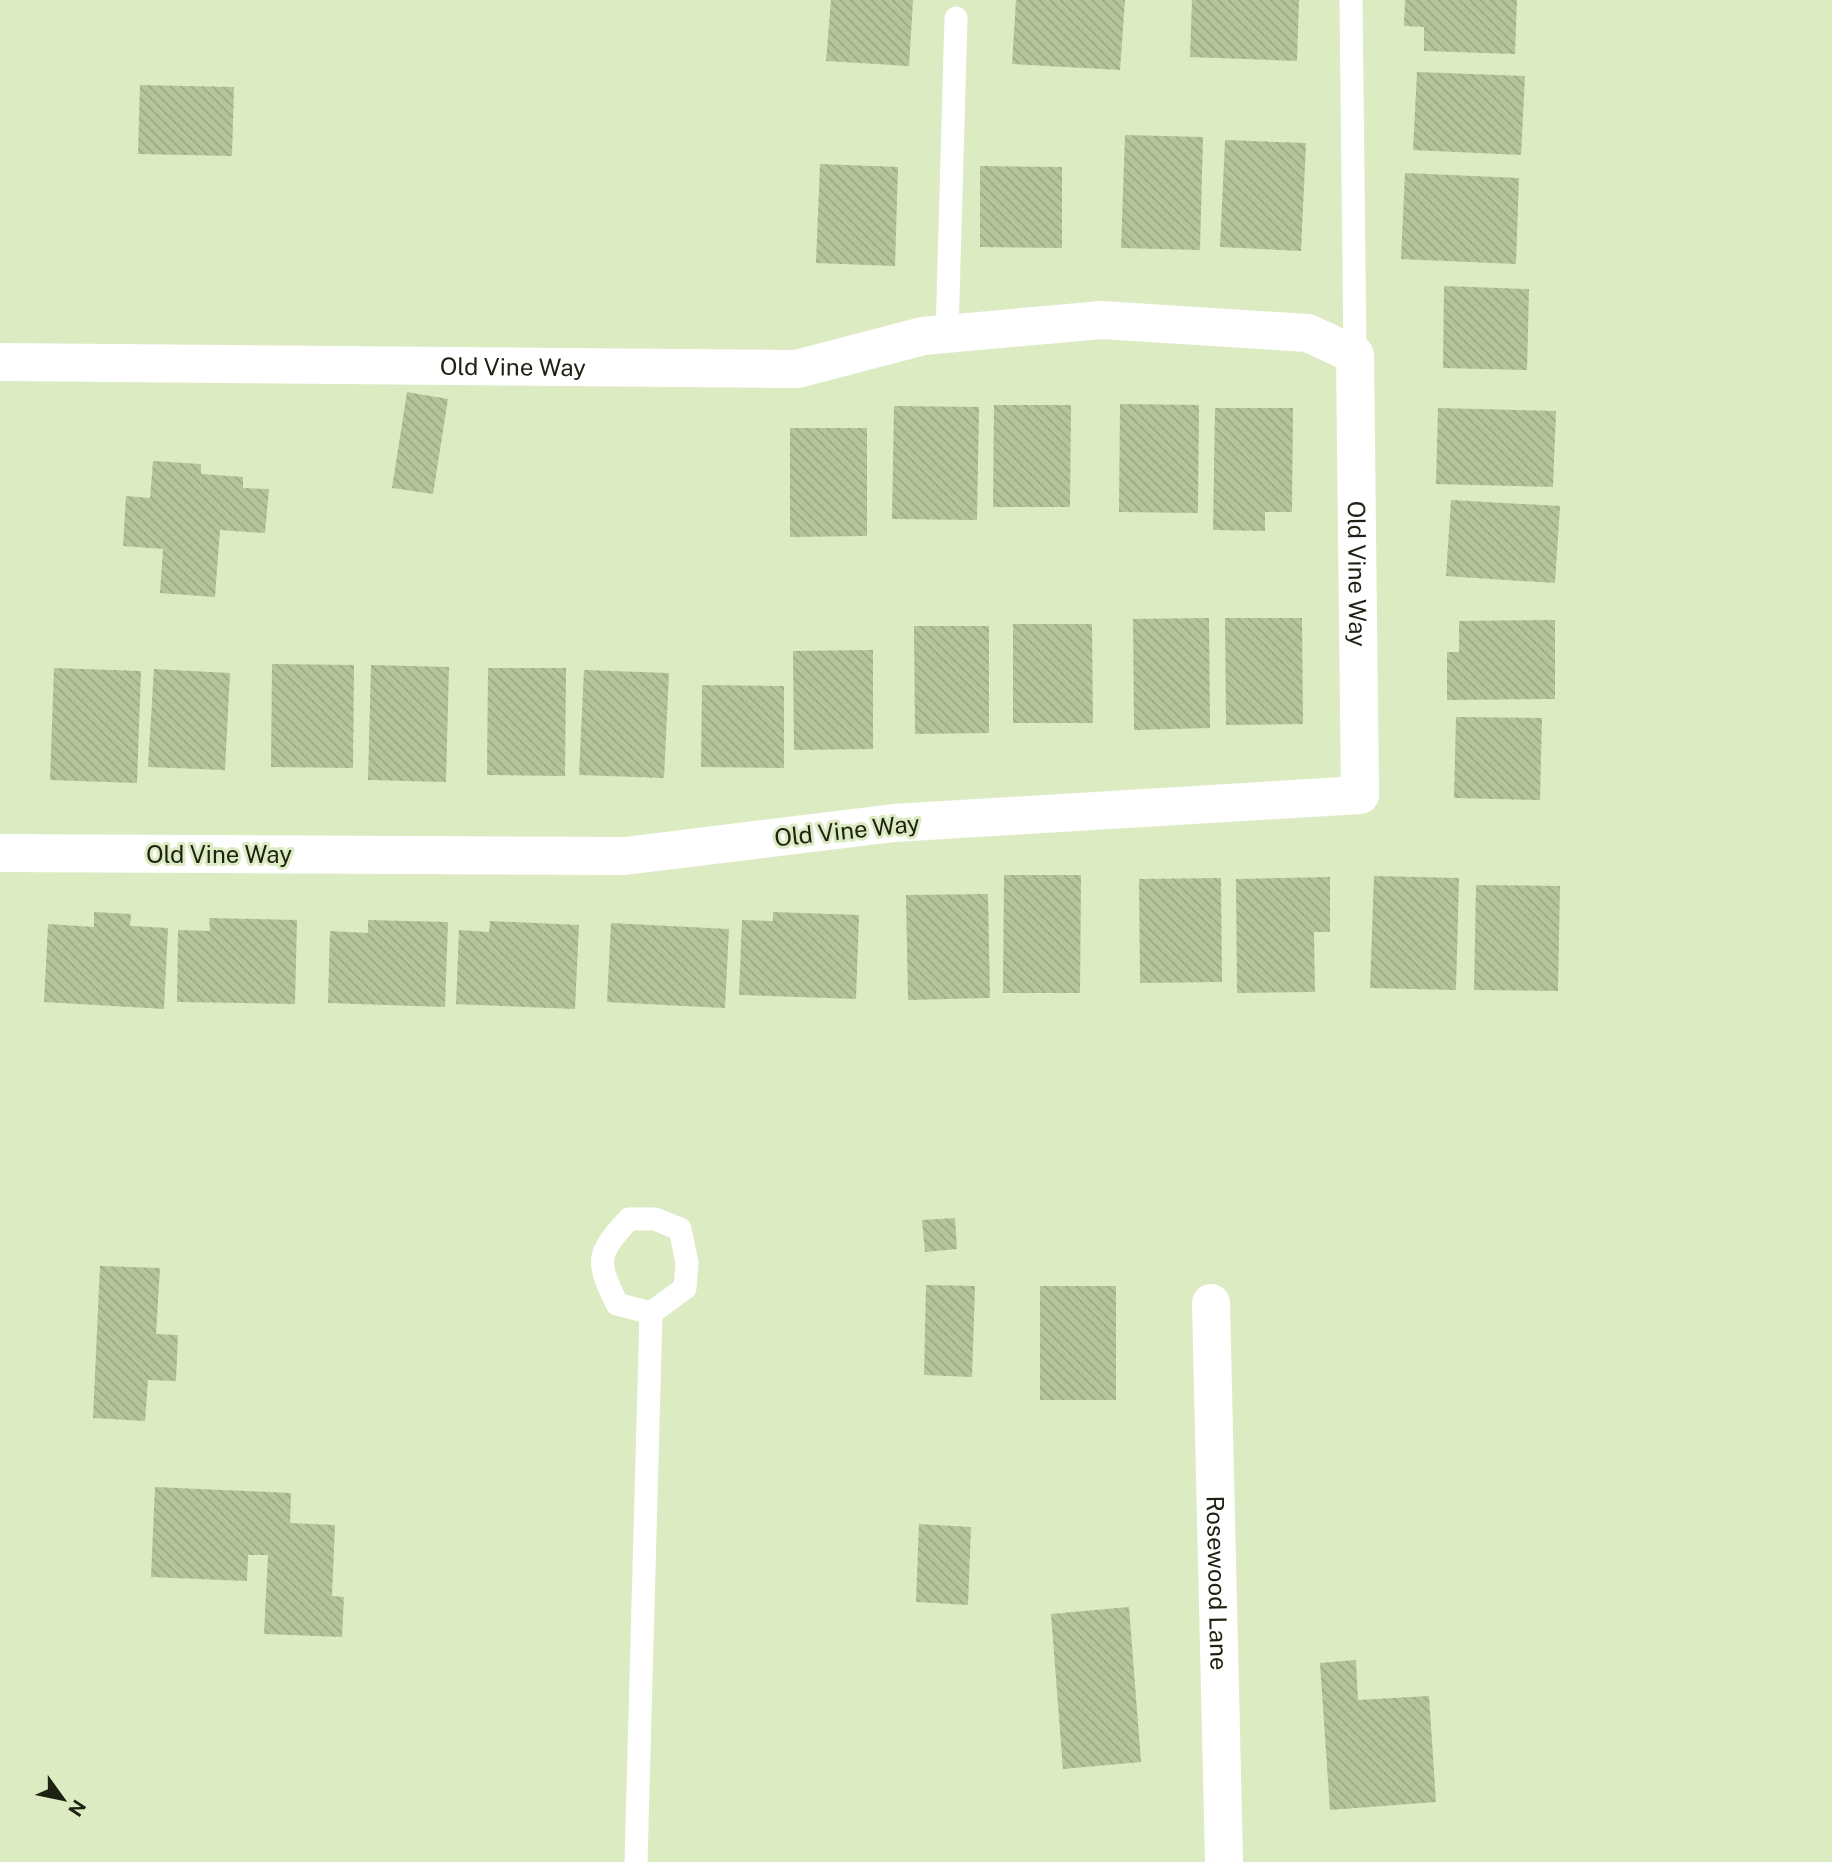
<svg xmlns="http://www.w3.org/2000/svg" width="1832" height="1862" font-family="'Public Sans',sans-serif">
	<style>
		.building { fill: url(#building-back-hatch) }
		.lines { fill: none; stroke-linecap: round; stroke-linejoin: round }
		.lane { stroke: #fff; stroke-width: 23 }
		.street { stroke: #fff; stroke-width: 38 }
		.labels { text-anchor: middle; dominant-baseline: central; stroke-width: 6; stroke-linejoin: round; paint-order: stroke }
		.street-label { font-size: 24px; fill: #1d2213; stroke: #ddebc3 }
	</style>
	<defs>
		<pattern id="building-back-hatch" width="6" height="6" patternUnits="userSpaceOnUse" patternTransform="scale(1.75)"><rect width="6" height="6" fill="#b6c49c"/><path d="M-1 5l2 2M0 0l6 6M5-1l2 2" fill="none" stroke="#9ca886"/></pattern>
	</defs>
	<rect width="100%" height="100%" fill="#ddebc3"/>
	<g class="building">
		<path d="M831 0H913L909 66 826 61Z"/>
		<path d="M1016 0H1125L1120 70 1012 64Z"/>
		<path d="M1192 0H1299L1297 61 1190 57Z"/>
		<path d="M1405 0H1517L1515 54 1424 51V27L1404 26Z"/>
		<path d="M1417 72 1525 76 1521 155 1413 150Z"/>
		<path d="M140 85 234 87 232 156 138 154Z"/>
		<path d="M1125 135 1203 137 1200 250 1121 248Z"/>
		<path d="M1225 140 1306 143 1301 251 1220 247Z"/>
		<path d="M820 164 898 167 895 266 816 263Z"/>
		<path d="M980 166 1062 167V248L980 247Z"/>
		<path d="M1405 173 1519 178 1516 264 1401 259Z"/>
		<path d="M1444 286 1529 289 1527 370 1443 368Z"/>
		<path d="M407 392 448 399 433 494 392 488Z"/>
		<path d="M1120 404 1199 405 1198 513 1119 512Z"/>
		<path d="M994 405H1071L1070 507H993Z"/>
		<path d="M894 406 979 407 977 520 892 519Z"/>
		<path d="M1215 408H1293L1292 512H1265V531L1213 530Z"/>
		<path d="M1438 408 1556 411 1553 487 1436 484Z"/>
		<path d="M790 428H867V536L790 537Z"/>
		<path d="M153 461 201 464V474L243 477V488L269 489 265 533 220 530 215 597 160 593 163 549 123 546 126 496 150 498Z"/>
		<path d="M1451 500 1560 506 1555 583 1446 576Z"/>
		<path d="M1209 618 1210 728 1134 730 1133 619Z"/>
		<path d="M1225 618H1302L1303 724 1226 725Z"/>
		<path d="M1555 620V699L1447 700V652H1459V621Z"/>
		<path d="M1013 624H1092L1093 723H1013Z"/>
		<path d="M914 626H989V733L915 734Z"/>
		<path d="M873 650V749L794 750 793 651Z"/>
		<path d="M272 664 354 665 353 768 271 767Z"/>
		<path d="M371 665 449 667 446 782 368 780Z"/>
		<path d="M54 668 141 671 137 783 50 780Z"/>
		<path d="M488 668H566L565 776 487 775Z"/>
		<path d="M154 669 230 673 225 770 148 767Z"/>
		<path d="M584 670 669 673 664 778 579 775Z"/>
		<path d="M702 685 784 686V768L701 767Z"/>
		<path d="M1456 717 1542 718 1540 800 1454 798Z"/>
		<path d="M1004 875H1081L1080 993H1003Z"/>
		<path d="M1374 876 1459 878 1456 990 1370 988Z"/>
		<path d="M1330 877V932H1314L1315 992 1237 993 1236 879Z"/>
		<path d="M1221 878 1222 982 1140 983 1139 879Z"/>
		<path d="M1476 885 1560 886 1558 991 1474 990Z"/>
		<path d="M988 894 990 998 908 1000 906 895Z"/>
		<path d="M94 912 131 914 130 926 168 928 164 1009 44 1002 48 924 94 927Z"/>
		<path d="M773 912 859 915 856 999 739 995 742 920 773 921Z"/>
		<path d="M209 918 297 920 295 1004 177 1002 178 930 210 931Z"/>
		<path d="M368 920 448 922 445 1007 328 1003 330 931 368 933Z"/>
		<path d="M490 921 579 925 575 1009 456 1004 459 930 489 932Z"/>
		<path d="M611 923 729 929 725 1008 607 1002Z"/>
		<path d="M955 1218 957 1249 925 1252 922 1220Z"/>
		<path d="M100 1266 160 1268 156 1334 178 1335 176 1381 148 1380 145 1421 93 1418Z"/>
		<path d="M926 1285 975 1286 972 1377 924 1375Z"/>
		<rect x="1040" y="1286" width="76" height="114"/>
		<path d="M155 1487 291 1493 290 1523 335 1525 332 1596 344 1597 342 1637 264 1634 268 1555H248L247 1581 151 1577Z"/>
		<path d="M919 1524 971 1527 968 1605 916 1602Z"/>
		<path d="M1129 1607 1141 1762 1063 1769 1051 1614Z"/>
		<path d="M1356 1660 1358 1700 1429 1696 1436 1802 1330 1810 1320 1663Z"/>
	</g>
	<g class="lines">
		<g class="lane">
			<path d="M1351 0 1355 355"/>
			<path d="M947 334 956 18"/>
			<path d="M629 1219H655L680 1229 687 1263 685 1288 651 1313 617 1304C596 1260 596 1255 629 1219Z"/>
			<path d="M636 1862 651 1313"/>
		</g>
		<g class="street">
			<path id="s1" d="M0 362 797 369 923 336 1102 320 1308 333 1355 355 1360 795 894 823 625 856 0 853"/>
			<path id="s2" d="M1211 1303 1224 1862"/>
		</g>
	</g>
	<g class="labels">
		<g class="street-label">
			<text stroke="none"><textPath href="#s1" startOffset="513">Old Vine Way</textPath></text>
			<text stroke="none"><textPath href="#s1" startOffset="1584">Old Vine Way</textPath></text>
			<text transform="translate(847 830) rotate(-6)">Old Vine Way</text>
			<text x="219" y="854">Old Vine Way</text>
			<text stroke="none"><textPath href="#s2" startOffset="280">Rosewood Lane</textPath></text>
		</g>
	</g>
	<g transform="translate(63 1799) rotate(123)" stroke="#ddebc3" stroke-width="5" paint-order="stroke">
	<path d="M0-5L12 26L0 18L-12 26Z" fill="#1d2213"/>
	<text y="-10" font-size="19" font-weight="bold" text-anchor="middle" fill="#1d2213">N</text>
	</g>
</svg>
